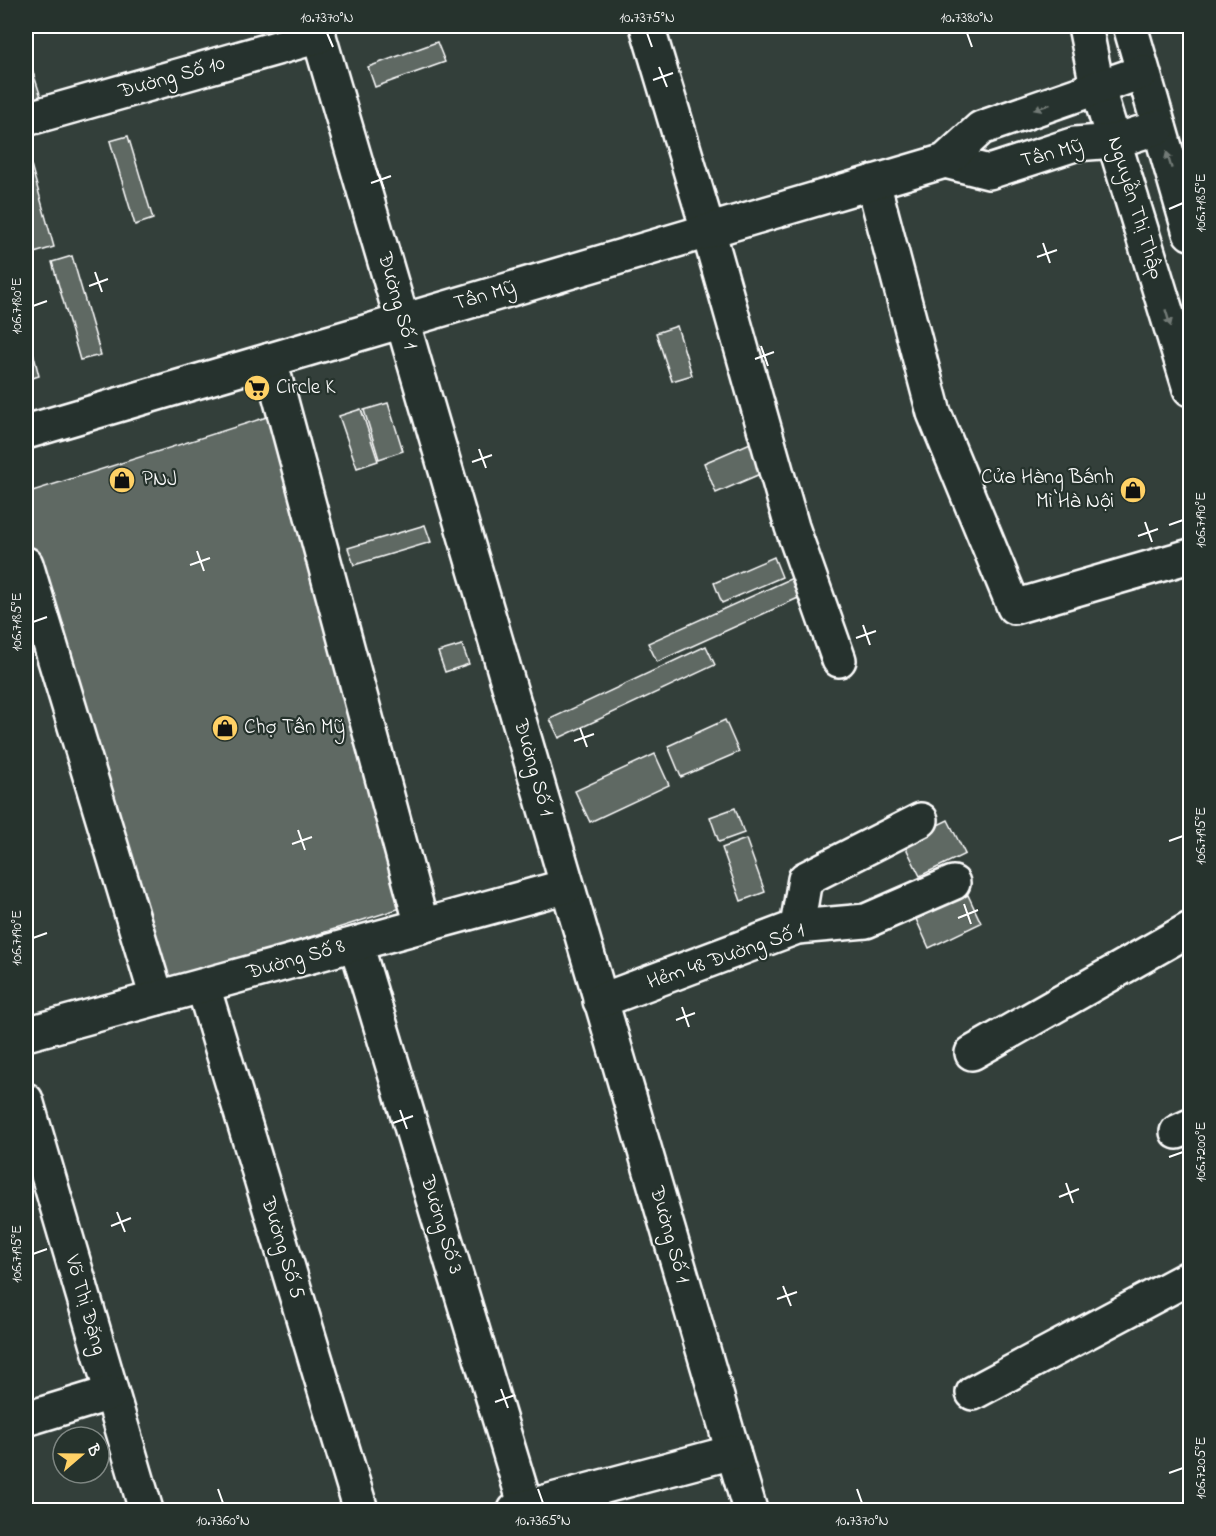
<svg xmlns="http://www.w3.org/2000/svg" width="1216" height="1536" font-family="'Indie Flower',sans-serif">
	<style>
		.building { fill: #5f6964; stroke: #fff; stroke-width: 1.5 }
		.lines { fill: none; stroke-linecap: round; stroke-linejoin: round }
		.minor-casing { stroke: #fff; stroke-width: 38 }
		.major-casing { stroke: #fff; stroke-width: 38 }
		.minor { stroke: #26332d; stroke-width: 33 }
		.major { stroke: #26332d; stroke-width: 33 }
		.oneway { fill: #727a76 }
		.ticks { fill: none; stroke: #fff; stroke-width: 2 }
		.labels { text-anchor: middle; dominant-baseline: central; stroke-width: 4.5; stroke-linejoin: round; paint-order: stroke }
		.street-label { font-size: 21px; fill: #fff; stroke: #26332d }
		.poi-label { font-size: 21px; fill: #fff; stroke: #26332d; text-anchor: start }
		.neatline { fill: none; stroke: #fff; stroke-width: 2 }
		.ticks-label { font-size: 15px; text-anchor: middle; fill: #fff }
	</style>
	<rect width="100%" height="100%" fill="#333f3a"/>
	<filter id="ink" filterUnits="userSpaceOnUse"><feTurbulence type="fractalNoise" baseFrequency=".0167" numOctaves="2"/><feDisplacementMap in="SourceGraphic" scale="12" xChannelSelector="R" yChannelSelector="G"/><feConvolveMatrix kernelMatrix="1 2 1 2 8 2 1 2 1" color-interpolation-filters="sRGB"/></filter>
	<g filter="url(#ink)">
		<g class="building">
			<path d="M437 42 445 62 375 87 368 67Z"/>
			<path d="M26 51 41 97 26 102Z"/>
			<path d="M128 136 153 219 135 225 110 141Z"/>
			<path d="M26 147 54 247 31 254 26 236Z"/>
			<path d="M72 256 101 355 80 360 52 262Z"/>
			<path d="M26 324 39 376 26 380Z"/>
			<path d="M677 326 692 375 672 381 656 333Z"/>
			<path d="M388 403 403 451 379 459 364 410Z"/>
			<path d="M361 409 378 461 357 468 339 416Z"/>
			<path d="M270 416 423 901 161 984 26 556V493Z"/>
			<path d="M755 441 767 471 716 493 704 463Z"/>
			<path d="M425 525 431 542 354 565 348 548Z"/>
			<path d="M774 557 782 577 722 603 714 583Z"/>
			<path d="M799 575 807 594 657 662 648 643Z"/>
			<path d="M462 645 469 664 445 672 438 652Z"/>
			<path d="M706 646 715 665 559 738 550 719Z"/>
			<path d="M725 720 739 752 681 777 668 746Z"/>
			<path d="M655 754 669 785 590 822 575 791Z"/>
			<path d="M735 808 744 833 719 842 710 817Z"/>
			<path d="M948 820 965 854 920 876 903 842Z"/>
			<path d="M746 839 765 892 741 901 722 848Z"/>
			<path d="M968 895 981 923 929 948 916 919Z"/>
		</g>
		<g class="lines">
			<defs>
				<g id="minor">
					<path d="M316 26 750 1510"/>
					<path d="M647 26 708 230 792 527 839 660"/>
					<path d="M26 119 319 36"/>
					<path d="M873 182 934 413 1014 607 1190 556"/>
					<path d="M270 360 422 926"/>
					<path d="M26 564 157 998"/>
					<path d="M797 927 805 879 921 820"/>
					<path d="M356 944 526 1507"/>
					<path d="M203 986 361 1510"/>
					<path d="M600 1001 797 927 866 921 953 883"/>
					<path d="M26 1034 567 886"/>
					<path d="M972 1053 1190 929"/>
					<path d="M26 1100 146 1510"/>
					<path d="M1177 1132 1190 1126"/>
					<path d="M973 1393 1190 1277"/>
					<path d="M26 1419 111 1393"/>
					<path d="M515 1510 733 1452"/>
				</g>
				<g id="major">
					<path d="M1085 26 1097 86 1190 389"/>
					<path d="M1130 26 1190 233"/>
					<path d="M945 161 989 172 1075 144 1115 141 1159 127"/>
					<path d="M26 432 945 161 981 128 1142 72"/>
				</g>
			</defs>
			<use href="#minor" class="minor-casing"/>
			<use href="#major" class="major-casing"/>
			<use href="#minor" class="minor"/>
			<use href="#major" class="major"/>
		</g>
		<defs><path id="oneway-solid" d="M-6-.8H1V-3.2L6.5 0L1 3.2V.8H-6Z" transform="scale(1.5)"/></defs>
		<g class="oneway">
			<use href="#oneway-solid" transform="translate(1042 107) rotate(161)"/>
			<use href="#oneway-solid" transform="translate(1169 160) rotate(-107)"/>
			<use href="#oneway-solid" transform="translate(1168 318) rotate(73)"/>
		</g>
	</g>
	<path class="ticks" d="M327 33 333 47M647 33 652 47M967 33 972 47M659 67 667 87M653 80 673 73M377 170 384 189M371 183 391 176M1169 209 1183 203M1043 243 1050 263M1037 257 1057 250M95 272 102 292M89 286 108 279M33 306 47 301M761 346 768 366M755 359 774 352M479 449 486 468M472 462 492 455M1145 522 1152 542M1169 525 1183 520M1138 536 1158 529M197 551 204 571M190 565 210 558M33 622 47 617M863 625 870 645M856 638 876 631M580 728 587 747M574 741 594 734M298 830 305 850M1169 841 1183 836M292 844 312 837M964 904 971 924M958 918 978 910M33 938 47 933M682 1007 689 1027M676 1020 695 1013M400 1110 407 1129M393 1123 413 1116M1169 1157 1183 1152M1066 1183 1073 1203M1059 1197 1079 1189M117 1212 125 1232M111 1226 131 1218M33 1254 47 1249M783 1286 791 1306M777 1299 797 1292M501 1389 508 1408M495 1402 515 1395M1169 1473 1183 1468M218 1489 223 1503M538 1489 543 1503M857 1489 862 1503"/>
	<defs>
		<symbol id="supermarket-disc" viewBox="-11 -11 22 22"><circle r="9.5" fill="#ffd166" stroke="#26332d"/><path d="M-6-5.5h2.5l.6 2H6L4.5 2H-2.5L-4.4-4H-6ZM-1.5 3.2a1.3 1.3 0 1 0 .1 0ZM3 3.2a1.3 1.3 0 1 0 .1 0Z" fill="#111"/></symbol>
		<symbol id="shop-disc" viewBox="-11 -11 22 22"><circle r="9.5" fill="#ffd166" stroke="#26332d"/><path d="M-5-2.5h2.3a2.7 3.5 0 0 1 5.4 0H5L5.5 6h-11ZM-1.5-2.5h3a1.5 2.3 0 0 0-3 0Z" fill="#111"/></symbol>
	</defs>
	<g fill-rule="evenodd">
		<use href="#supermarket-disc" x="242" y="373" width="30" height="30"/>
		<use href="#shop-disc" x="107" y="465" width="30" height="30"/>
		<use href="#shop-disc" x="1118" y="475" width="30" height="30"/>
		<use href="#shop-disc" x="210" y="713" width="30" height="30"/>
	</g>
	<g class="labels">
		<g class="street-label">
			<text transform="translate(172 78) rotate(-16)">Đường Số 10</text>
			<text transform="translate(1052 154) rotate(-15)">Tân Mỹ</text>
			<text transform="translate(1135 208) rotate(73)">Nguyễn Thị Thập</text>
			<text transform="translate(485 296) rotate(-16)">Tân Mỹ</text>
			<text transform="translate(397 301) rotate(74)">Đường Số 1</text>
			<text transform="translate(533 768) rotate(74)">Đường Số 1</text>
			<text transform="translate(726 957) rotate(-19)">Hẻm 48 Đường Số 1</text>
			<text transform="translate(296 960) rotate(-16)">Đường Số 8</text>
			<text transform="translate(441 1225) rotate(73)">Đường Số 3</text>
			<text transform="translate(669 1235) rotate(74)">Đường Số 1</text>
			<text transform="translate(282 1248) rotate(73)">Đường Số 5</text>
			<text transform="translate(85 1305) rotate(74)">Võ Thị Đặng</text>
		</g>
		<g class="poi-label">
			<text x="276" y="388">Circle K</text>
			<text x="1114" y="478" text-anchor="end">Cửa Hàng Bánh<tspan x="1114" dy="24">Mì Hà Nội</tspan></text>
			<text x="142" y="480">PNJ</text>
			<text x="244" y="728">Chợ Tân Mỹ</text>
		</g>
	</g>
	<rect width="1216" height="1536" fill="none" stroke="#26332d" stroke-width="66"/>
	<g transform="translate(81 1455) rotate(70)"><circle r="28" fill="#26332d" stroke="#7d8581" stroke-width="1.5"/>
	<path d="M0-4.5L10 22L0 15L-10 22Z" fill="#ffd166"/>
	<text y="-9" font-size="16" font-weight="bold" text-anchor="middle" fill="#ffffff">B</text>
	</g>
	<rect x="33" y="33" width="1150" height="1470" class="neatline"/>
	<g class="ticks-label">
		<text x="327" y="22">10.7370°N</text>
		<text x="647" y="22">10.7375°N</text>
		<text x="967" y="22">10.7380°N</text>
		<text transform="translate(1200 203) rotate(-90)" y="5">106.7185°E</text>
		<text transform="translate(16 306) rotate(-90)" y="5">106.7180°E</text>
		<text transform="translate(1200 520) rotate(-90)" y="5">106.7190°E</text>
		<text transform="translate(16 622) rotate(-90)" y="5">106.7185°E</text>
		<text transform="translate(1200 836) rotate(-90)" y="5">106.7195°E</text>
		<text transform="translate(16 938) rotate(-90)" y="5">106.7190°E</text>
		<text transform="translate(1200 1152) rotate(-90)" y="5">106.7200°E</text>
		<text transform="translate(16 1254) rotate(-90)" y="5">106.7195°E</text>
		<text transform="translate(1200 1468) rotate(-90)" y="5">106.7205°E</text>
		<text x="223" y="1525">10.7360°N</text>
		<text x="543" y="1525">10.7365°N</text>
		<text x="862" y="1525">10.7370°N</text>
	</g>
</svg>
